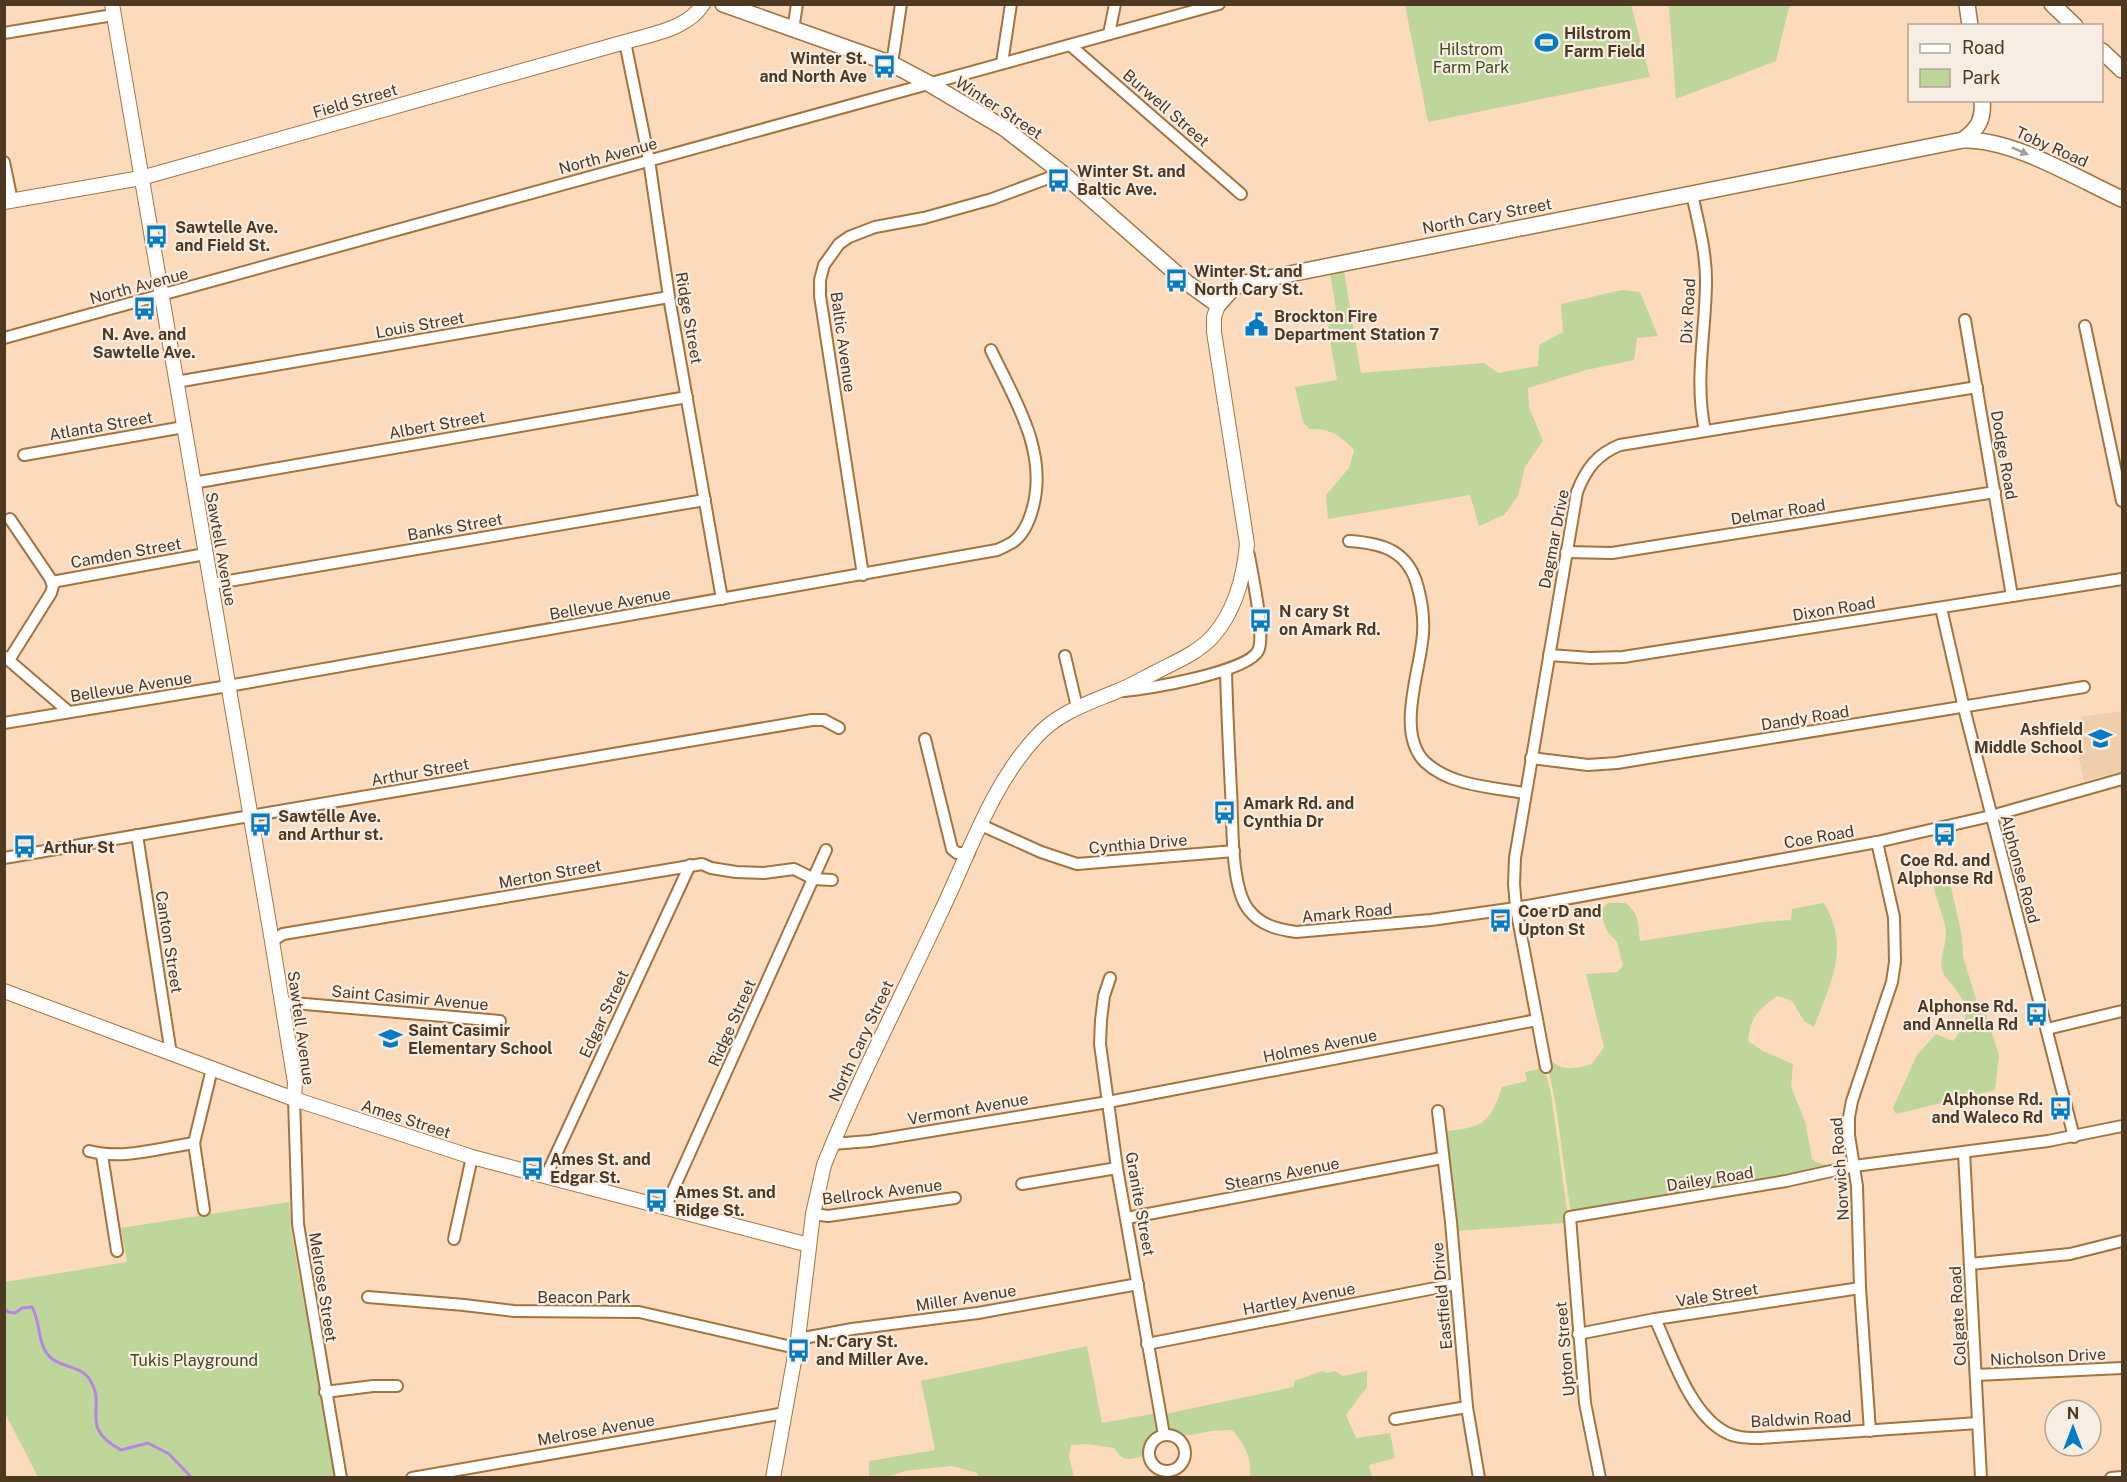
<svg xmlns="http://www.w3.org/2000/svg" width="2127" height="1482" font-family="'Public Sans',sans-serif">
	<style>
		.built { fill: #f0cdab }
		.green { fill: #bed699 }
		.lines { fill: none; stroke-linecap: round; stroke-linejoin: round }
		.stream { stroke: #b586e4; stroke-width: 3 }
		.minor-casing { stroke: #a37340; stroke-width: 14 }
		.tertiary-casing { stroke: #a37340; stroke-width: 16 }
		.secondary-casing { stroke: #a37340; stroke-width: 18 }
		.minor { stroke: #fff; stroke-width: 10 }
		.tertiary { stroke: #fff; stroke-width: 14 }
		.secondary { stroke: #fff; stroke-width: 15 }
		.oneway { fill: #a69c90 }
		.labels { text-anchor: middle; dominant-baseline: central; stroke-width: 4.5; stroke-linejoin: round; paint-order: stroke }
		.poi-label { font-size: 16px; font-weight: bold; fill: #4d3822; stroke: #f7ede2; text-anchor: start }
		.park-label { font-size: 16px; fill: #3c4b20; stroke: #f7ede2 }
		.street-label { font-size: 16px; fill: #4d3822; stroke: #f7ede2 }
	</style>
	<rect width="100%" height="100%" fill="#fbdbbc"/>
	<path class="built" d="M2122 711V801L2118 772 2084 781 2079 758 2081 717Z"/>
	<g class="green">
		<path d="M1405 5H1631L1650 77 1428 122Z"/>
		<path d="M1665 5H1796L1789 7 1776 61 1676 99 1669 7Z"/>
		<path d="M1344 271 1361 373 1484 363 1498 373 1538 366 1539 345 1563 332 1561 304 1622 290 1640 292 1658 336 1637 338 1634 360 1586 370 1528 388 1529 407 1543 441 1525 467 1518 496 1504 515 1479 526 1470 495 1328 519 1326 495 1349 468 1354 450C1341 435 1329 428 1309 429L1303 422 1295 387 1337 380 1328 329 1330 313 1336 309 1330 273Z"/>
		<path d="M1944 874 1950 883 1956 909 1962 937 1963 957 1977 1002 1984 1008 1999 1055 1995 1090 1896 1114 1893 1108 1917 1055 1936 1034 1953 1041C1969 1023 1969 1007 1955 988 1951 983 1946 978 1943 973 1938 958 1947 945 1946 932 1944 914 1934 899 1933 878Z"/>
		<path d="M1608 903H1626C1640 915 1638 925 1640 941L1764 922 1791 920 1792 909 1824 903C1851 947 1830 984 1814 1027L1804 1021 1792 1001 1777 996C1758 1010 1751 1016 1748 1041L1763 1051 1793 1064 1791 1087 1805 1121 1812 1159 1816 1162 1830 1166 1571 1212C1562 1164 1560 1116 1548 1068L1550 1059C1562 1073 1576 1068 1592 1064L1604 1047 1586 974 1617 972 1623 966 1617 942 1607 931 1600 911Z"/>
		<path d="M1538 1060H1542L1551 1093 1567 1210 1565 1223 1458 1231 1445 1131C1482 1128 1490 1124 1502 1087L1527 1081 1525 1072 1538 1069Z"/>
		<path d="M289 1202 292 1236 335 1477H38L5 1413V1282L127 1262 121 1228Z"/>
		<path d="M1087 1346 1102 1423 1157 1413 1158 1430 1143 1456C1128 1460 1123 1462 1114 1448L1087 1444 1071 1445 1069 1457 1074 1477H978L977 1473 952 1466 905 1471 888 1477H869V1461L935 1450 921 1381Z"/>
		<path d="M1323 1371 1326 1373 1335 1371 1343 1376 1367 1371V1387L1346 1415 1356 1438 1390 1433 1395 1458 1369 1465 1372 1477H1250C1252 1459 1245 1444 1232 1430 1226 1430 1219 1430 1212 1431 1196 1433 1186 1439 1170 1432L1165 1414 1294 1387V1381Z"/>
	</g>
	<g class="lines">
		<path class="stream" d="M4 1308 8 1312 15 1313 22 1308 32 1307C41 1322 37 1346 51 1358 63 1368 82 1366 90 1380 108 1409 77 1426 121 1450L148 1443 169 1454 192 1478"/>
		<defs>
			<g id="minor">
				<path d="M793 30 797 4"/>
				<path d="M4 33 113 15"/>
				<path d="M1109 34 1115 4"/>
				<path d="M625 42 649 160 669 297 722 599"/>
				<path d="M1070 45 1241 194"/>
				<path d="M1002 63 1011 4"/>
				<path d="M892 64 901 4"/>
				<path d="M4 162 12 201"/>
				<path d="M1692 194C1698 222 1706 251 1706 280 1706 331 1694 380 1705 431"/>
				<path d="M1965 320 2012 596"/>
				<path d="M2085 326 2122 501"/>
				<path d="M4 338 1219 4"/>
				<path d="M176 382 669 297"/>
				<path d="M24 455 184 427"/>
				<path d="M193 483 687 397"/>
				<path d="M1349 541C1383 543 1409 551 1418 588 1422 603 1424 618 1423 633 1421 670 1395 732 1425 762 1451 786 1491 787 1524 793"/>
				<path d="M1566 552 1612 553 1995 492"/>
				<path d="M863 575 820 296V280L824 265 839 244 849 237 875 227 924 218 992 199 1062 173"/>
				<path d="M52 582 205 554"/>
				<path d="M211 584 705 500"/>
				<path d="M1941 608 1964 708 2074 1137"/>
				<path d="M1549 655 1591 658 1623 657 2122 579"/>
				<path d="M1065 656 1077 707"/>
				<path d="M5 657 69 712"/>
				<path d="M9 660 51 593 53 586 50 578 10 519"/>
				<path d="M1226 671C1227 711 1229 751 1231 791 1233 821 1230 885 1248 909 1260 925 1276 929 1296 932L1431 920 1516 908 1877 842 1991 816 2122 779"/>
				<path d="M1124 691C1149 689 1247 672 1258 651 1266 636 1252 575 1249 555"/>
				<path d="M4 723 228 686 997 550C1002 548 1008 545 1013 542 1024 534 1030 519 1033 507 1048 450 1014 399 991 350"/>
				<path d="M925 739 952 849 957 853H969"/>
				<path d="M1531 758 1588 765 1617 763 2084 687"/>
				<path d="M981 825 1041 852 1077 864 1234 851"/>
				<path d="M137 835 171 1054"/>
				<path d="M4 858 812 720H824L839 728"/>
				<path d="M272 941 283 934 702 864 711 868 736 872 764 873 794 869 814 879 832 880"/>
				<path d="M1110 978 1104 996 1101 1020 1100 1044 1117 1168 1164 1435"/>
				<path d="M282 1002 500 1021"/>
				<path d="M2047 1029 2122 1011"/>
				<path d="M1546 1067 1516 908 1514 884 1515 858 1577 492C1586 469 1597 454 1620 445L1977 387"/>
				<path d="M294 1099 298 1224 341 1478"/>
				<path d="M1438 1111 1451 1222 1467 1407 1479 1478"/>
				<path d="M832 1144 870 1141 1108 1102 1537 1020"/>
				<path d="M89 1151C123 1160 160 1148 194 1143"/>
				<path d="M1964 1152 1981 1478"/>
				<path d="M102 1155 117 1251"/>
				<path d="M546 1176 690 865"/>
				<path d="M1022 1184 1117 1168"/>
				<path d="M665 1208 826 850"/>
				<path d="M204 1210 194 1143 212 1069"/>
				<path d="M813 1214 828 1216 955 1198"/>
				<path d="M1127 1218 1442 1158"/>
				<path d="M454 1239 472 1157"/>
				<path d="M1970 1264 2070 1254 2122 1241"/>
				<path d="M368 1297 464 1305 514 1311 639 1312 796 1348"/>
				<path d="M1655 1319C1672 1355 1690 1415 1727 1433 1737 1438 1749 1438 1760 1438L1978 1423"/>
				<path d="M1578 1334 1655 1319 1860 1288"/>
				<path d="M798 1339 852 1329 978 1313 1138 1284"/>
				<path d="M1147 1344 1456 1284"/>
				<path d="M1976 1375 2122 1368"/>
				<path d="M325 1392 373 1386H397"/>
				<path d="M1395 1419 1467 1407"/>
				<path d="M1870 1431 1860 1288 1857 1186 1849 1135V1117L1852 1101 1892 982 1895 962 1894 917 1877 842"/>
				<circle cx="1167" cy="1453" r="18"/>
				<path d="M412 1478 785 1413"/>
				<path d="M1600 1478 1585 1403 1570 1217 1786 1181 1854 1166 2048 1141 2122 1126"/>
				<path d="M2111 1478 2122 1477"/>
			</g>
			<g id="tertiary">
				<path d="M112 4 272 941 295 1083 294 1099"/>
				<path d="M4 202 141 178 625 42C652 34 688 29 703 4"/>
				<path d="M4 991 294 1099 472 1157 809 1245"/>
				<path d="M773 1478 798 1339 813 1214 824 1165C858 1080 901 998 940 914 969 854 991 785 1037 736 1058 713 1086 704 1115 692 1129 687 1142 679 1156 672 1175 662 1198 653 1213 636 1235 611 1244 577 1247 544L1214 332V317L1218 305"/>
			</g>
			<g id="secondary">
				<path d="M723 4 892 64 928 83 1004 128 1062 173 1186 282 1218 305 1233 288 1244 283 1963 140C1978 129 1984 119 1982 100"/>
				<path d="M1967 4 1970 26"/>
				<path d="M2052 4 2075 26"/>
				<path d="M2102 51 2122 70"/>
				<path d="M1963 140C2014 139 2076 178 2122 199"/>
			</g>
		</defs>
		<use href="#minor" class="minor-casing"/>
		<use href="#tertiary" class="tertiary-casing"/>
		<use href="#secondary" class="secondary-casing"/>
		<use href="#minor" class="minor"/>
		<use href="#tertiary" class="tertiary"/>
		<use href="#secondary" class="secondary"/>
	</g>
	<defs><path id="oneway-solid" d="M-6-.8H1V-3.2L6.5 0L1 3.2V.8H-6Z" transform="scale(1.5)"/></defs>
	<use class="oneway" href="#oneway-solid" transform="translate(2020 151) rotate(24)"/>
	<defs>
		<symbol id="stadium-bare" viewBox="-9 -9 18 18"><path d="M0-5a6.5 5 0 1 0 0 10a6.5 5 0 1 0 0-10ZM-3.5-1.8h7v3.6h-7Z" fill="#037cc5" stroke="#f7ede2" stroke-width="2.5" paint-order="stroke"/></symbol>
		<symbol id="bus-bare" viewBox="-9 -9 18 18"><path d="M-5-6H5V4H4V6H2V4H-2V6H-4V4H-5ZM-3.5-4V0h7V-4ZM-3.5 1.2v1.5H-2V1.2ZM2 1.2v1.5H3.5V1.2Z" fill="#037cc5" stroke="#f7ede2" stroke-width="2.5" paint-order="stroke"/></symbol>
		<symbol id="civic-bare" viewBox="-9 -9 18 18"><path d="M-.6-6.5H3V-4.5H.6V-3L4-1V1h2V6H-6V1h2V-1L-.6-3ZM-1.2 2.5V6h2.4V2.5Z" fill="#037cc5" stroke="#f7ede2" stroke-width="2.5" paint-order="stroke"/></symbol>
		<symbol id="school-bare" viewBox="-9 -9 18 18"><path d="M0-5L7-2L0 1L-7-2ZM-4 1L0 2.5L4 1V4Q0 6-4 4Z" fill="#037cc5" stroke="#f7ede2" stroke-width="2.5" paint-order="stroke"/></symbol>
	</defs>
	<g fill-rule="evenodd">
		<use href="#stadium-bare" x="1530" y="26" width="33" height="33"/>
		<use href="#bus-bare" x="868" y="50" width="33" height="33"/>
		<use href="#bus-bare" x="1042" y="164" width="33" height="33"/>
		<use href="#bus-bare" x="140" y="220" width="33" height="33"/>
		<use href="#bus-bare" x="1160" y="264" width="33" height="33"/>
		<use href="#bus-bare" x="128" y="292" width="33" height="33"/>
		<use href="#civic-bare" x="1240" y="308" width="33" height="33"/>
		<use href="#bus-bare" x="1244" y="604" width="33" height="33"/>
		<use href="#school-bare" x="2084" y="722" width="33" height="33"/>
		<use href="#bus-bare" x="1208" y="796" width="33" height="33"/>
		<use href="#bus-bare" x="244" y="808" width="33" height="33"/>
		<use href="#bus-bare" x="1928" y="818" width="33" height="33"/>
		<use href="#bus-bare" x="8" y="830" width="33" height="33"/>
		<use href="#bus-bare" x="1484" y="904" width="33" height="33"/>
		<use href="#bus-bare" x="2020" y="998" width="33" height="33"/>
		<use href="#school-bare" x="374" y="1022" width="33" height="33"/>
		<use href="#bus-bare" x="2044" y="1092" width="33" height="33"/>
		<use href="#bus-bare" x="516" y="1152" width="33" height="33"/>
		<use href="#bus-bare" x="640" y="1184" width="33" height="33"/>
		<use href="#bus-bare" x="782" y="1334" width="33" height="33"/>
	</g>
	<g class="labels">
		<g class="poi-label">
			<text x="1564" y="33">Hilstrom<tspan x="1564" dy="18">Farm Field</tspan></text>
			<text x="867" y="58" text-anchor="end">Winter St.<tspan x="867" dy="18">and North Ave</tspan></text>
			<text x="1077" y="171">Winter St. and<tspan x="1077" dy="18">Baltic Ave.</tspan></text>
			<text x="175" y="227">Sawtelle Ave.<tspan x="175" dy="18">and Field St.</tspan></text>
			<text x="1194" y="271">Winter St. and<tspan x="1194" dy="18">North Cary St.</tspan></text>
			<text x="1274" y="316">Brockton Fire<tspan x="1274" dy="18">Department Station 7</tspan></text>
			<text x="144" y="334" text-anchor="middle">N. Ave. and<tspan x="144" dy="18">Sawtelle Ave.</tspan></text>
			<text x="1279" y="611">N cary St<tspan x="1279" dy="18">on Amark Rd.</tspan></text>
			<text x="2083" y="729" text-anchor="end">Ashfield<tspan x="2083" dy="18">Middle School</tspan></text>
			<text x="1243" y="803">Amark Rd. and<tspan x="1243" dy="18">Cynthia Dr</tspan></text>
			<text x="278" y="816">Sawtelle Ave.<tspan x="278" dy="18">and Arthur st.</tspan></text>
			<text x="43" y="847">Arthur St</text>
			<text x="1945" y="860" text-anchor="middle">Coe Rd. and<tspan x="1945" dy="18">Alphonse Rd</tspan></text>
			<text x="1518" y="911">Coe rD and<tspan x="1518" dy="18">Upton St</tspan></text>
			<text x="2018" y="1006" text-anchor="end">Alphonse Rd.<tspan x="2018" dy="18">and Annella Rd</tspan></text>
			<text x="408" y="1030">Saint Casimir<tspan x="408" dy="18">Elementary School</tspan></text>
			<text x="2043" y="1099" text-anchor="end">Alphonse Rd.<tspan x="2043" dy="18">and Waleco Rd</tspan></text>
			<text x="550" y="1159">Ames St. and<tspan x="550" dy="18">Edgar St.</tspan></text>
			<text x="675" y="1192">Ames St. and<tspan x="675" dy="18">Ridge St.</tspan></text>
			<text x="816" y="1341">N. Cary St.<tspan x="816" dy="18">and Miller Ave.</tspan></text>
		</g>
		<g class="park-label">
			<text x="1471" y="49">Hilstrom<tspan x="1471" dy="18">Farm Park</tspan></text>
			<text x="194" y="1360">Tukis Playground</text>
		</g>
		<g class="street-label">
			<text transform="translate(355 101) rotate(-16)">Field Street</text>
			<text transform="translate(999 108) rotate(33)">Winter Street</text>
			<text transform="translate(1166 108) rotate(41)">Burwell Street</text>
			<text transform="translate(2052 147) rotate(24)">Toby Road</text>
			<text transform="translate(608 156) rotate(-15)">North Avenue</text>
			<text transform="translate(1487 216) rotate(-11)">North Cary Street</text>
			<text transform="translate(139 286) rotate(-15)">North Avenue</text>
			<text transform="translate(1688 311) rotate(-87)">Dix Road</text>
			<text transform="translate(689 318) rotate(80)">Ridge Street</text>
			<text transform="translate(420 325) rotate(-10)">Louis Street</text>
			<text transform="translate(843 342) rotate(82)">Baltic Avenue</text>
			<text transform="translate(437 425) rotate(-10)">Albert Street</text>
			<text transform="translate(101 426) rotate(-10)">Atlanta Street</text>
			<text transform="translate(2004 455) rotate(80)">Dodge Road</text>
			<text transform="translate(1778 512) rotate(-9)">Delmar Road</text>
			<text transform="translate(455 527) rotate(-10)">Banks Street</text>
			<text transform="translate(1554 539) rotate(-79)">Dagmar Drive</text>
			<text transform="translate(221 549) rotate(80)">Sawtell Avenue</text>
			<text transform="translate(126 553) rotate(-10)">Camden Street</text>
			<text transform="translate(610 604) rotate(-10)">Bellevue Avenue</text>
			<text transform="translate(1834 609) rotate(-9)">Dixon Road</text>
			<text transform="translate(131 687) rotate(-9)">Bellevue Avenue</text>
			<text transform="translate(1805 718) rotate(-9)">Dandy Road</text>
			<text transform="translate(420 772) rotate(-10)">Arthur Street</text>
			<text transform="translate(1819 837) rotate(-10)">Coe Road</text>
			<text transform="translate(1138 844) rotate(-5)">Cynthia Drive</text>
			<text transform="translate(2020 869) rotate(75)">Alphonse Road</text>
			<text transform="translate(550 874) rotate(-10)">Merton Street</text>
			<text transform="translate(1347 913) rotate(-5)">Amark Road</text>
			<text transform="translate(169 942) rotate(81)">Canton Street</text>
			<text transform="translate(410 998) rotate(5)">Saint Casimir Avenue</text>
			<text transform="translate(604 1014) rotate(-65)">Edgar Street</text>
			<text transform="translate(732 1023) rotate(-66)">Ridge Street</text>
			<text transform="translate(301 1028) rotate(82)">Sawtell Avenue</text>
			<text transform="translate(861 1041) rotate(-65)">North Cary Street</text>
			<text transform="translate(1320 1046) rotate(-11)">Holmes Avenue</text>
			<text transform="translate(968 1109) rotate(-10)">Vermont Avenue</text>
			<text transform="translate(406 1119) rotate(18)">Ames Street</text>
			<text transform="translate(1840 1169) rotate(-94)">Norwich Road</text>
			<text transform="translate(1282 1174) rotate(-11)">Stearns Avenue</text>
			<text transform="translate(1710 1179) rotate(-9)">Dailey Road</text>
			<text transform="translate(882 1192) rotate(-7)">Bellrock Avenue</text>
			<text transform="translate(1140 1204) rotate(80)">Granite Street</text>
			<text transform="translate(323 1287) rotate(81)">Melrose Street</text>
			<text transform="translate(1717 1295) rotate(-9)">Vale Street</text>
			<text transform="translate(1442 1296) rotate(-95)">Eastfield Drive</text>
			<text x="584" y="1297">Beacon Park</text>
			<text transform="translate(966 1298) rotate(-9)">Miller Avenue</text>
			<text transform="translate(1299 1299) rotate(-11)">Hartley Avenue</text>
			<text transform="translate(1958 1316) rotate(-93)">Colgate Road</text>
			<text transform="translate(1565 1349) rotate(-95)">Upton Street</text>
			<text transform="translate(2048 1357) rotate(-3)">Nicholson Drive</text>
			<text transform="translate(1801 1419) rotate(-3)">Baldwin Road</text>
			<text transform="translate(596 1430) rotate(-10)">Melrose Avenue</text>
		</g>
	</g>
	<rect width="2127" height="1482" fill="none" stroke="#4d3822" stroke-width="12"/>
	<rect x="1908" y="24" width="195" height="78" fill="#f7ede2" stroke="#b3a595" stroke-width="1.5"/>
	<rect x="1920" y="44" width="30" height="9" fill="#ffffff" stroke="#b3a595" stroke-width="1.5"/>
	<text x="1962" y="54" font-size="18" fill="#4d3822">Road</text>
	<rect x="1920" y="69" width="30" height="18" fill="#bed699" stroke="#b3a595" stroke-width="1.5"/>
	<text x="1962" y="84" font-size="18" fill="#4d3822">Park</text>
	<g transform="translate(2073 1428)"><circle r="28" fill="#f7ede2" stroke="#b3a595" stroke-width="1.5"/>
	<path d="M0-4.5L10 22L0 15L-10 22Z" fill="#037cc5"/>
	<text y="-9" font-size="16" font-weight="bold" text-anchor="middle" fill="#4d3822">N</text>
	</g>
</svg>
